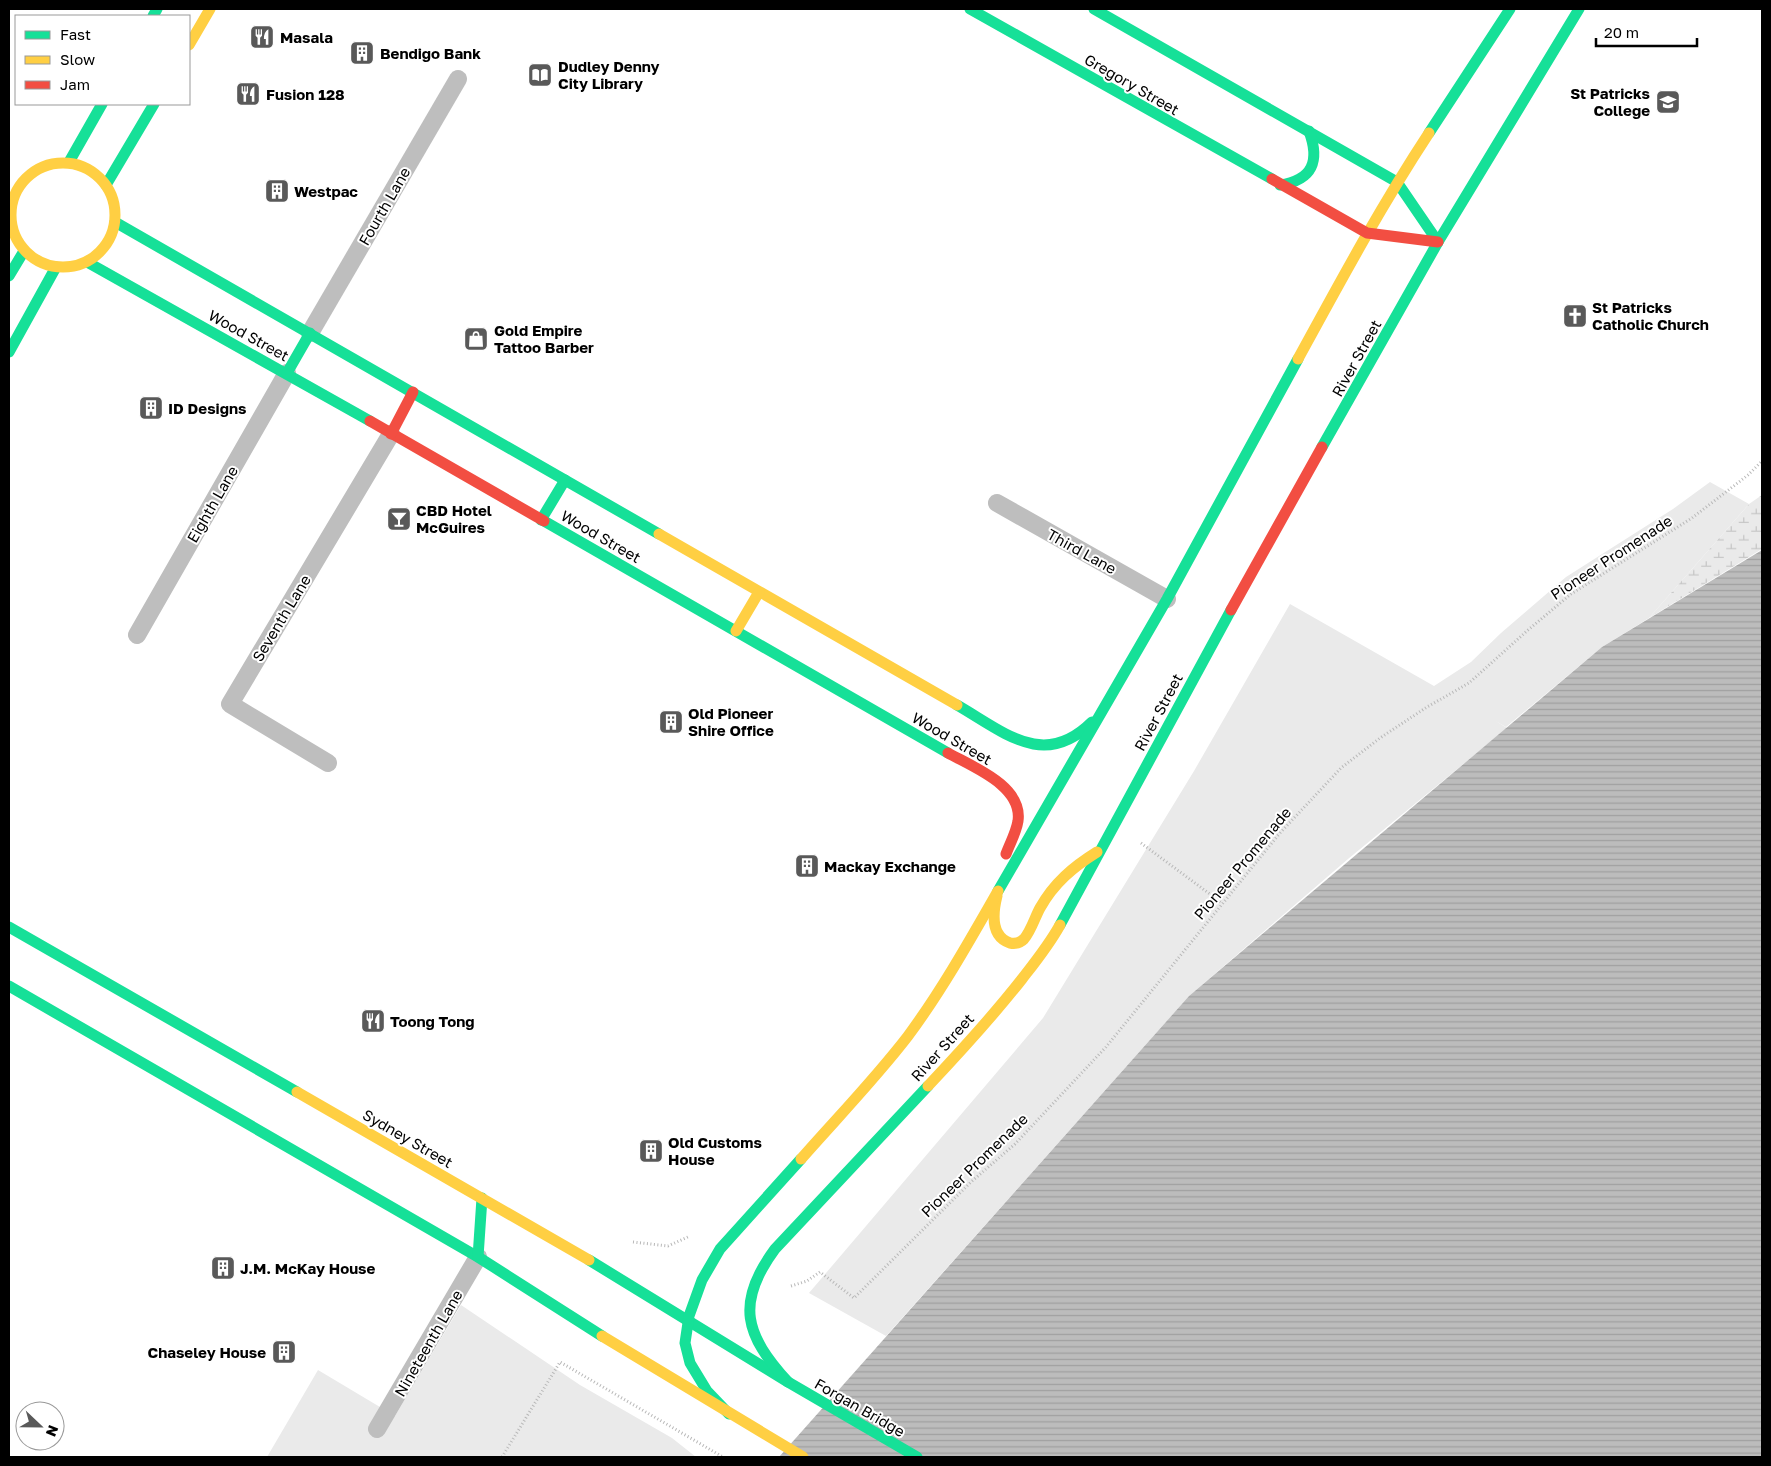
<svg xmlns="http://www.w3.org/2000/svg" width="1771" height="1466" font-family="'Golos Text',sans-serif">
	<style>
		.green { fill: #eaeaea }
		.wetland { fill: url(#wetland-marsh) }
		.water { fill: url(#water-rules) }
		.lines { fill: none; stroke-linecap: round; stroke-linejoin: round }
		.path { stroke: #b8b8b8; stroke-width: 3; stroke-dasharray: 1 2.5; stroke-linecap: butt }
		.lane { stroke: #bebebe; stroke-width: 18 }
		.fast { stroke: #16e098; stroke-width: 11 }
		.slow { stroke: #ffcf43; stroke-width: 11 }
		.jam { stroke: #f24e42; stroke-width: 11 }
		.labels { text-anchor: middle; dominant-baseline: central; stroke-width: 4; stroke-linejoin: round; paint-order: stroke }
		.poi-label { font-size: 15px; font-weight: bold; fill: #000; stroke: #fff; text-anchor: start }
		.street-label { font-size: 15px; fill: #000; stroke: #fff }
	</style>
	<defs>
		<pattern id="wetland-marsh" width="20" height="14" patternUnits="userSpaceOnUse" patternTransform="scale(1.25)"><rect width="20" height="14" fill="#eaeaea"/><path d="M1 5h8M5 5V1M11 12h8M15 12V8" fill="none" stroke="#c7c7c7"/></pattern>
		<pattern id="water-rules" width="6" height="5" patternUnits="userSpaceOnUse" patternTransform="scale(1.25)"><rect width="6" height="5" fill="#bcbcbc"/><path d="M0 2.5h6" fill="none" stroke="#a0a0a0"/></pattern>
	</defs>
	<rect width="100%" height="100%" fill="#fff"/>
	<g class="green">
		<path d="M1710 482 1749 504 1649 618 1602 647 1506 727 1494 720 1507 728 1348 859 1189 996 886 1336 809 1293 1043 1018 1194 771 1290 604 1434 686 1471 662 1501 633 1566 577 1673 509Z"/>
		<path d="M461 1305 580 1385 672 1438 696 1457H267L318 1370 395 1416Z"/>
	</g>
	<path class="wetland" d="M1762 495V549L1649 618 1749 504Z"/>
	<path class="water" d="M1762 550V1457H779L1189 996 1602 647Z"/>
	<g class="lines">
		<g class="path">
			<path d="M1141 843 1222 903"/>
			<path d="M633 1242 668 1246 690 1236"/>
			<path d="M791 1286 807 1281 820 1272 854 1298 971 1182 1015 1144 1106 1047 1280 833 1341 768 1380 738 1427 707 1469 683 1528 630 1571 594 1692 518 1748 475 1762 461"/>
			<path d="M502 1457 560 1362 723 1457"/>
		</g>
		<g class="lane">
			<path d="M310 333 458 79"/>
			<path d="M997 503 1167 599"/>
			<path d="M137 635 287 373"/>
			<path d="M328 763 230 704 391 434"/>
			<path d="M377 1429 478 1257"/>
		</g>
		<g class="fast">
			<path d="M970 9 1272 179"/>
			<path d="M1094 9 1397 182 1438 242"/>
			<path d="M153 16 157 9"/>
			<path d="M1429 133 1510 9"/>
			<path d="M69 162 102 104"/>
			<path d="M106 185 154 104"/>
			<path d="M1280 185C1313 180 1320 161 1309 131"/>
			<path d="M115 222 659 534"/>
			<path d="M87 262 370 421"/>
			<path d="M9 276 24 251"/>
			<path d="M9 352 56 267"/>
			<path d="M287 373 310 333"/>
			<path d="M1322 447 1438 242 1579 9"/>
			<path d="M541 520 565 480"/>
			<path d="M544 521 948 753"/>
			<path d="M957 705C1004 732 1044 770 1092 722"/>
			<path d="M998 891 1167 599 1298 359"/>
			<path d="M1060 925 1231 610"/>
			<path d="M9 927 297 1092"/>
			<path d="M9 986 478 1257 602 1336"/>
			<path d="M478 1257 482 1198"/>
			<path d="M589 1260 788 1382 917 1457"/>
			<path d="M788 1382C745 1335 735 1303 775 1249L928 1086"/>
			<path d="M729 1414 707 1391 690 1363 685 1343 689 1316 702 1280 720 1249 801 1159"/>
		</g>
		<g class="slow">
			<path d="M189 45 210 9"/>
			<circle cx="63" cy="215" r="52"/>
			<path d="M1298 359C1340 282 1381 206 1429 133"/>
			<path d="M659 534 957 705"/>
			<path d="M736 631 759 592"/>
			<path d="M997 896C993 912 990 936 1010 943 1015 944 1020 943 1024 939 1031 931 1035 917 1040 908 1054 883 1073 867 1097 852"/>
			<path d="M928 1086C960 1052 993 1016 1022 979 1036 961 1049 945 1060 925"/>
			<path d="M297 1092 589 1260"/>
			<path d="M801 1159C837 1118 875 1079 908 1036 942 990 970 940 998 891"/>
			<path d="M602 1336 803 1457"/>
		</g>
		<g class="jam">
			<path d="M1272 179 1367 233 1438 242"/>
			<path d="M370 421 544 521"/>
			<path d="M391 434 413 392"/>
			<path d="M1231 610 1322 447"/>
			<path d="M948 753C973 767 1023 786 1018 821 1016 833 1010 843 1006 854"/>
		</g>
	</g>
	<defs>
		<symbol id="restaurant-square" viewBox="-11 -11 22 22"><rect x="-9" y="-9" width="18" height="18" rx="4" fill="#595959" stroke="#fff"/><path d="M-5-6h1v4h1v-4h1v4h1v-4h1v5L-1.5 .5V6h-2V.5L-5-1ZM5-6V6H3V1.5H1.5Q1.5-4 5-6Z" fill="#fff"/></symbol>
		<symbol id="building-square" viewBox="-11 -11 22 22"><rect x="-9" y="-9" width="18" height="18" rx="4" fill="#595959" stroke="#fff"/><path d="M-4-6H4V6H1V3H-1V6H-4ZM-2.5-4.3h1.7v1.8h-1.7ZM.8-4.3h1.7v1.8H.8ZM-2.5-1h1.7V.8h-1.7ZM.8-1h1.7V.8H.8Z" fill="#fff"/></symbol>
		<symbol id="library-square" viewBox="-11 -11 22 22"><rect x="-9" y="-9" width="18" height="18" rx="4" fill="#595959" stroke="#fff"/><path d="M-6-4Q-3-5.5-.7-3.5V5Q-3 3-6 4ZM6-4Q3-5.5 .7-3.5V5Q3 3 6 4Z" fill="#fff"/></symbol>
		<symbol id="school-square" viewBox="-11 -11 22 22"><rect x="-9" y="-9" width="18" height="18" rx="4" fill="#595959" stroke="#fff"/><path d="M0-5L7-2L0 1L-7-2ZM-4 1L0 2.5L4 1V4Q0 6-4 4Z" fill="#fff"/></symbol>
		<symbol id="church-square" viewBox="-11 -11 22 22"><rect x="-9" y="-9" width="18" height="18" rx="4" fill="#595959" stroke="#fff"/><path d="M-1.2-6h2.4v3.5h3.3v2.4h-3.3V6h-2.4V-.1h-3.3v-2.4h3.3Z" fill="#fff"/></symbol>
		<symbol id="shop-square" viewBox="-11 -11 22 22"><rect x="-9" y="-9" width="18" height="18" rx="4" fill="#595959" stroke="#fff"/><path d="M-5-2.5h2.3a2.7 3.5 0 0 1 5.4 0H5L5.5 6h-11ZM-1.5-2.5h3a1.5 2.3 0 0 0-3 0Z" fill="#fff"/></symbol>
		<symbol id="bar-square" viewBox="-11 -11 22 22"><rect x="-9" y="-9" width="18" height="18" rx="4" fill="#595959" stroke="#fff"/><path d="M-6-5H6L.8 .8V4.5H3.5V6h-7V4.5H-.8V.8Z" fill="#fff"/></symbol>
	</defs>
	<g fill-rule="evenodd">
		<use href="#restaurant-square" x="248" y="23" width="28" height="28"/>
		<use href="#building-square" x="348" y="39" width="28" height="28"/>
		<use href="#library-square" x="526" y="61" width="28" height="28"/>
		<use href="#restaurant-square" x="234" y="80" width="28" height="28"/>
		<use href="#school-square" x="1654" y="88" width="28" height="28"/>
		<use href="#building-square" x="263" y="177" width="28" height="28"/>
		<use href="#church-square" x="1561" y="302" width="28" height="28"/>
		<use href="#shop-square" x="462" y="325" width="28" height="28"/>
		<use href="#building-square" x="137" y="394" width="28" height="28"/>
		<use href="#bar-square" x="385" y="505" width="28" height="28"/>
		<use href="#building-square" x="657" y="708" width="28" height="28"/>
		<use href="#building-square" x="793" y="852" width="28" height="28"/>
		<use href="#restaurant-square" x="359" y="1007" width="28" height="28"/>
		<use href="#building-square" x="637" y="1137" width="28" height="28"/>
		<use href="#building-square" x="209" y="1254" width="28" height="28"/>
		<use href="#building-square" x="270" y="1338" width="28" height="28"/>
	</g>
	<g class="labels">
		<g class="poi-label">
			<text x="280" y="37">Masala</text>
			<text x="380" y="53">Bendigo Bank</text>
			<text x="558" y="66">Dudley Denny<tspan x="558" dy="17">City Library</tspan></text>
			<text x="1650" y="93" text-anchor="end">St Patricks<tspan x="1650" dy="17">College</tspan></text>
			<text x="266" y="94">Fusion 128</text>
			<text x="294" y="191">Westpac</text>
			<text x="1592" y="307">St Patricks<tspan x="1592" dy="17">Catholic Church</tspan></text>
			<text x="494" y="330">Gold Empire<tspan x="494" dy="17">Tattoo Barber</tspan></text>
			<text x="168" y="408">ID Designs</text>
			<text x="416" y="510">CBD Hotel<tspan x="416" dy="17">McGuires</tspan></text>
			<text x="688" y="713">Old Pioneer<tspan x="688" dy="17">Shire Office</tspan></text>
			<text x="824" y="866">Mackay Exchange</text>
			<text x="390" y="1021">Toong Tong</text>
			<text x="668" y="1142">Old Customs<tspan x="668" dy="17">House</tspan></text>
			<text x="240" y="1268">J.M. McKay House</text>
			<text x="266" y="1352" text-anchor="end">Chaseley House</text>
		</g>
		<g class="street-label">
			<text transform="translate(1132 84) rotate(30)">Gregory Street</text>
			<text transform="translate(384 206) rotate(-60)">Fourth Lane</text>
			<text transform="translate(249 335) rotate(29)">Wood Street</text>
			<text transform="translate(1356 358) rotate(-61)">River Street</text>
			<text transform="translate(212 504) rotate(-60)">Eighth Lane</text>
			<text transform="translate(601 536) rotate(30)">Wood Street</text>
			<text transform="translate(1082 551) rotate(29)">Third Lane</text>
			<text transform="translate(1611 557) rotate(-33)">Pioneer Promenade</text>
			<text transform="translate(281 618) rotate(-59)">Seventh Lane</text>
			<text transform="translate(1158 712) rotate(-62)">River Street</text>
			<text transform="translate(952 738) rotate(30)">Wood Street</text>
			<text transform="translate(1242 863) rotate(-50)">Pioneer Promenade</text>
			<text transform="translate(942 1047) rotate(-48)">River Street</text>
			<text transform="translate(408 1138) rotate(30)">Sydney Street</text>
			<text transform="translate(974 1165) rotate(-44)">Pioneer Promenade</text>
			<text transform="translate(428 1343) rotate(-60)">Nineteenth Lane</text>
			<text transform="translate(860 1407) rotate(30)">Forgan Bridge</text>
		</g>
	</g>
	<rect width="1771" height="1466" fill="none" stroke="#000000" stroke-width="20"/>
	<rect x="15" y="15" width="175" height="90" fill="#ffffff" stroke="#999999"/>
	<rect x="25" y="31" width="25" height="8" fill="#16e098" stroke="#999999"/>
	<text x="60" y="40" font-size="15" fill="#000000">Fast</text>
	<rect x="25" y="56" width="25" height="8" fill="#ffcf43" stroke="#999999"/>
	<text x="60" y="65" font-size="15" fill="#000000">Slow</text>
	<rect x="25" y="81" width="25" height="8" fill="#f24e42" stroke="#999999"/>
	<text x="60" y="90" font-size="15" fill="#000000">Jam</text>
	<g transform="translate(40 1426) rotate(112)"><circle r="24" fill="#ffffff" stroke="#999999"/>
	<path d="M0-4L9 19L0 12L-9 19Z" fill="#595959"/>
	<text y="-8" font-size="14" font-weight="bold" text-anchor="middle" fill="#000000">N</text>
	</g>
	<path d="M1596 38v8h101v-8" fill="none" stroke="#000000" stroke-width="2.5"/>
	<text x="1604" y="38" font-size="15" fill="#000000" stroke="#ffffff" stroke-width="4" paint-order="stroke">20 m</text>
</svg>
